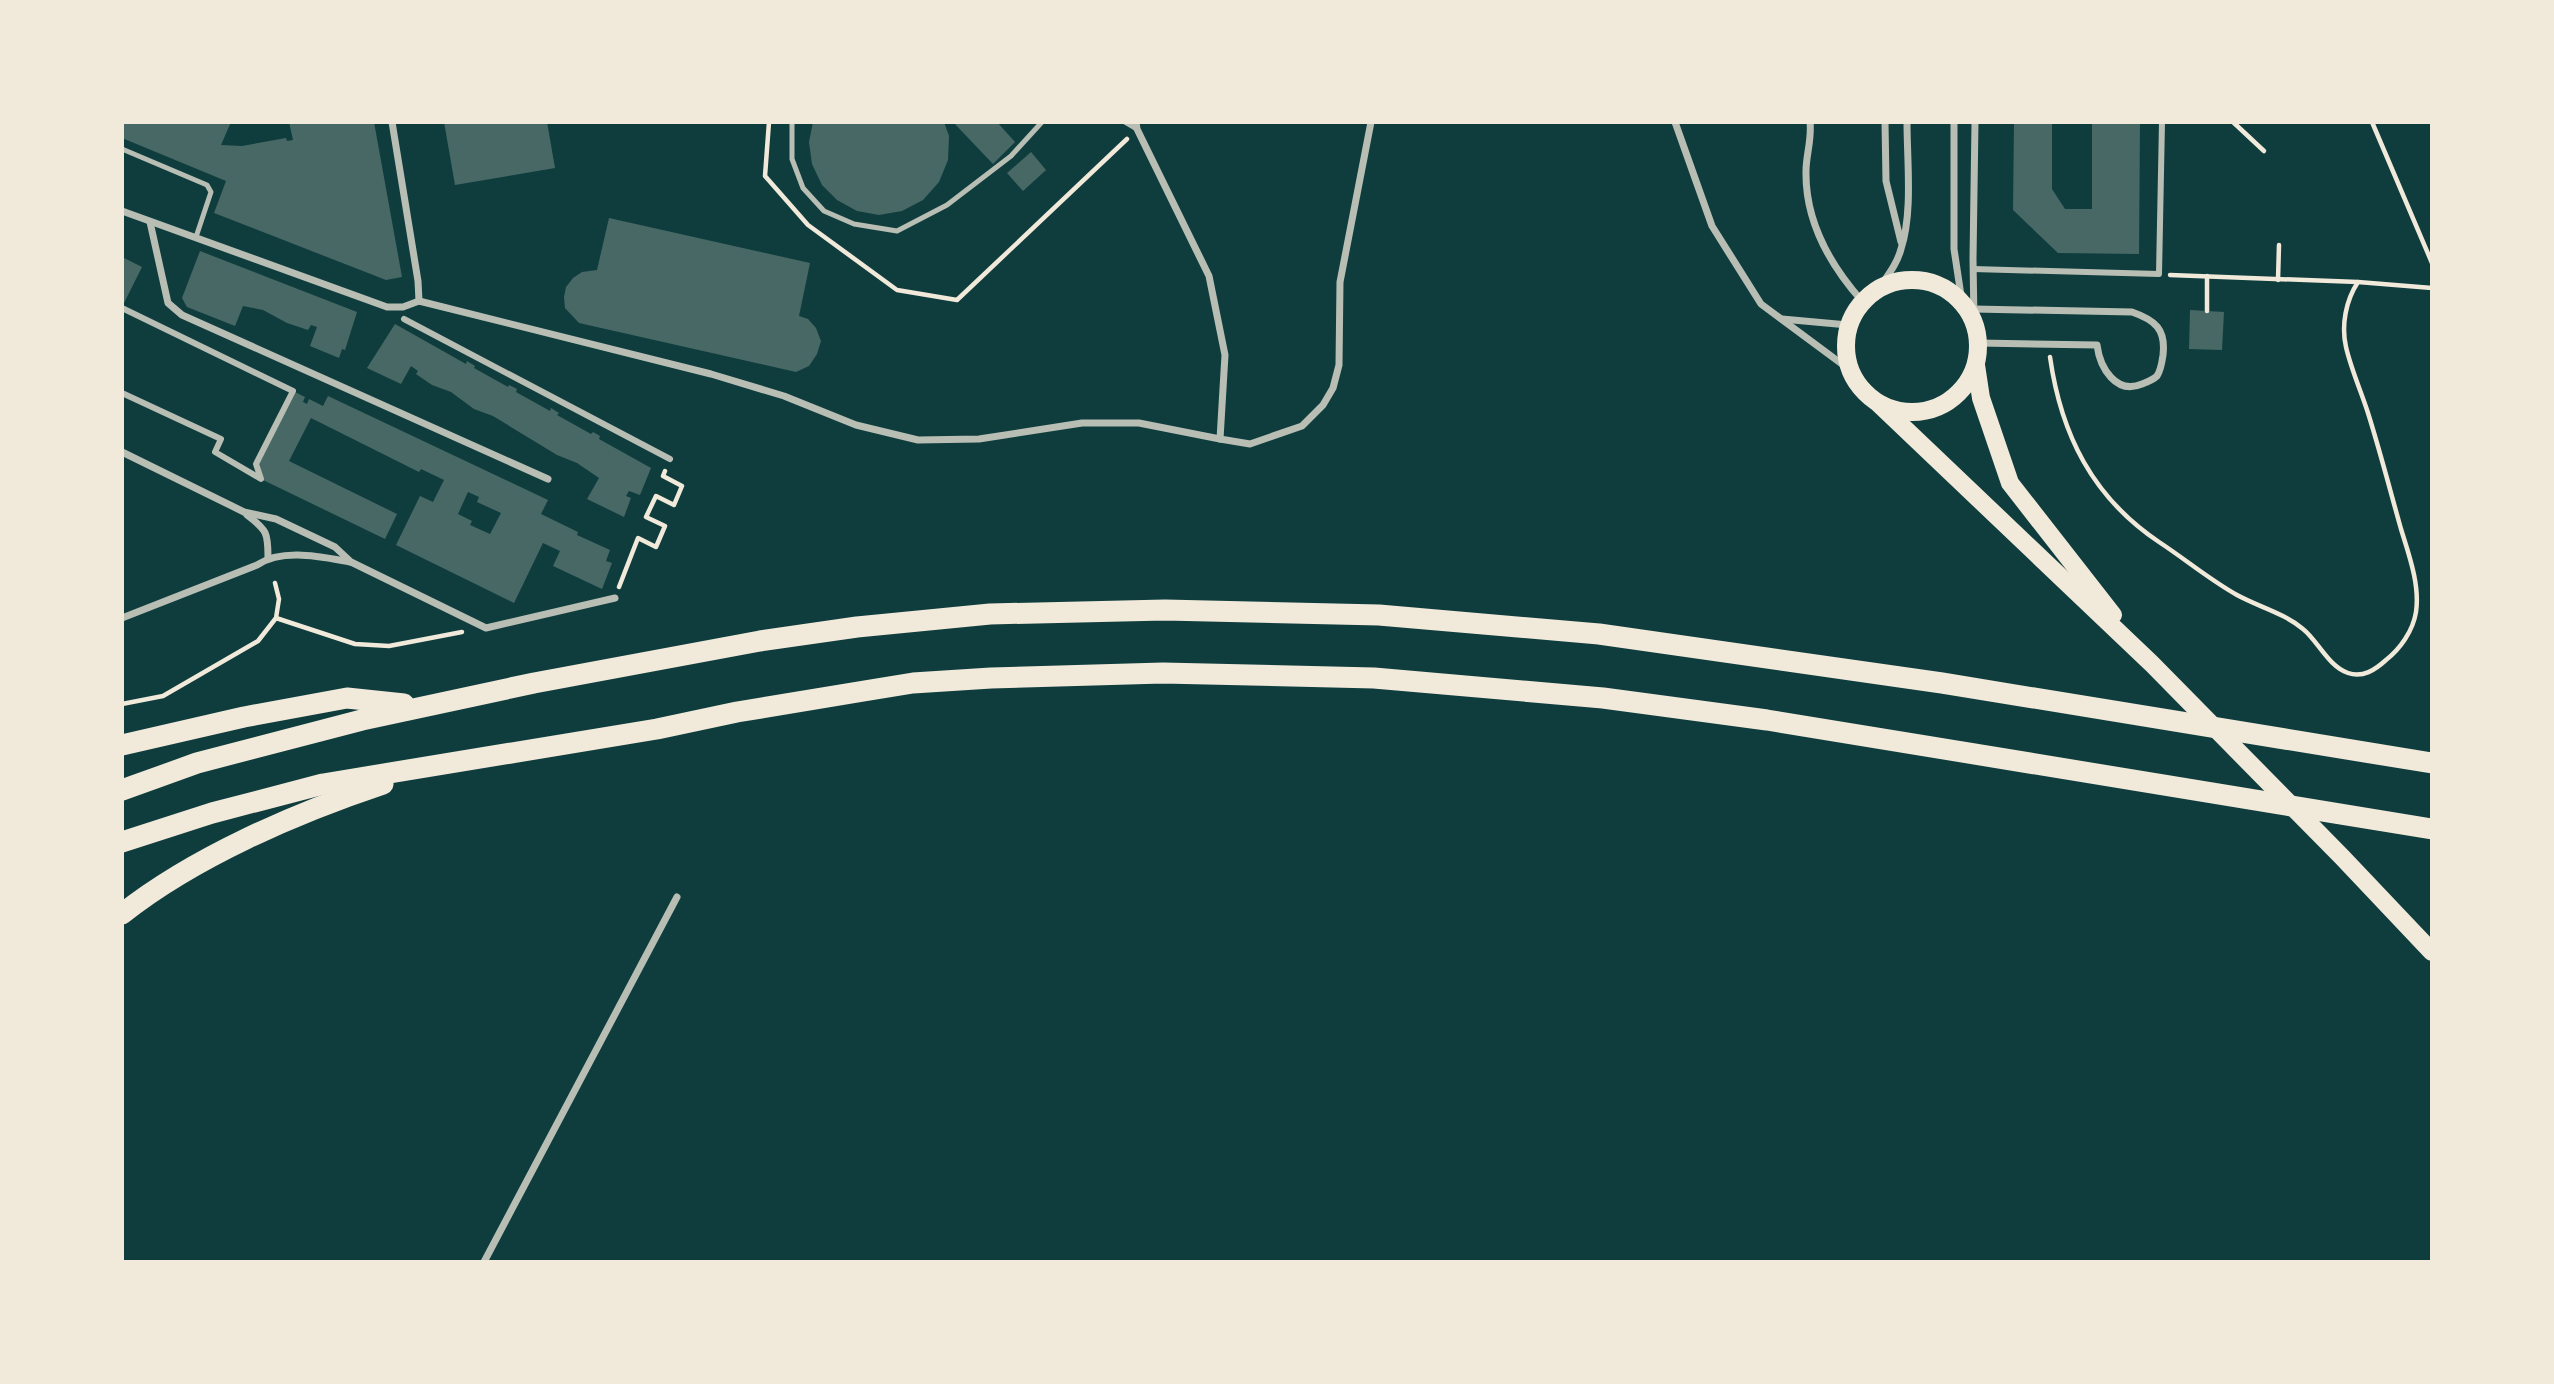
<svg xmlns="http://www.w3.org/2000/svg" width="2554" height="1384" font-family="'DejaVu Sans',sans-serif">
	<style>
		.building { fill: #486865; fill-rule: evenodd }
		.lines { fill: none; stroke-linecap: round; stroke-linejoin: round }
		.path { stroke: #f1e9da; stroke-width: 4.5 }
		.service { stroke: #b8beb3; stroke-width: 5 }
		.pedestrian { stroke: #b8beb3; stroke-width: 6 }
		.minor { stroke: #b8beb3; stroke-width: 7 }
		.primary { stroke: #f1e9da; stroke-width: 18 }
		.motorway { stroke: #f1e9da; stroke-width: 21 }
	</style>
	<rect width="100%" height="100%" fill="#0f3d3e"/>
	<g class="building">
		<path d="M122 122H231L221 145 242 146 286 138 287 141 293 140 289 122H374L402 277 386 280 214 213 226 181 122 138Z"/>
		<path d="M444 122H547L555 168 455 185Z"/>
		<path d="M813 122H944L949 136 948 160 939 182 923 200 902 211 879 215 857 211 837 200 822 185 812 164 809 142Z"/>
		<path d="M953 122H997L1015 142 993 164Z"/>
		<path d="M2014 122H2052V189L2065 209H2092V122H2140L2139 254 2058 253 2013 210Z"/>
		<path d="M1031 152 1046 170 1023 191 1007 173Z"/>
		<path d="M609 218 810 263 799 316 808 319 816 328 821 341 817 354 809 366 796 372 579 323 565 308 564 297 566 287 573 278 582 272 597 270Z"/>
		<path d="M200 251 357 312 345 350 342 349 339 358 310 346 317 327 311 325 308 330 287 323 263 310 243 306 235 326 187 307 182 298Z"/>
		<path d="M122 257 142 267 122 307Z"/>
		<path d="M2190 310 2224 312 2222 350 2189 349Z"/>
		<path d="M395 324 466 364 467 361 475 366 474 368 508 387 509 385 517 389 516 392 550 411 551 408 559 413 557 415 591 434 593 432 600 436 599 439 651 468 640 495 629 491 626 496 631 498 624 517 587 499 599 478 577 463 557 455 493 416 474 409 451 392 432 385 416 374 418 371 411 366 401 384 367 368Z"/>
		<path d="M293 391 305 397 303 402 307 404 309 399 323 406 328 396 548 500 541 514 578 532 577 535 610 550 606 561 612 563 602 589 553 566 560 551 543 543 514 603 396 545 420 496 433 502 444 480 421 469 419 472 311 418 289 461 397 514 385 539 261 479 258 465ZM468 492 479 497 477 502 501 513 490 534 470 525 472 521 458 514Z"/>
	</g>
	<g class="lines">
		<g class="path">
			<path d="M769 122 765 176 808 225 897 290 957 300 1127 139"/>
			<path d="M2233 122 2264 151"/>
			<path d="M2372 122 2432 263"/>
			<path d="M2170 275 2358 282 2432 288"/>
			<path d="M2278 280 2279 245"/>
			<path d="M2207 311V276"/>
			<path d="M2050 357C2061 434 2092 497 2159 542 2185 559 2210 580 2237 595 2259 607 2284 613 2303 629 2318 641 2328 666 2348 673 2363 678 2375 670 2386 660 2400 649 2413 631 2416 612 2420 585 2409 555 2401 529 2390 490 2380 451 2368 413 2361 391 2351 369 2346 347 2341 325 2346 300 2358 282"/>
			<path d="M619 587 638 538 656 547 665 526 646 517 656 496 674 505 682 486 663 476 665 471"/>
			<path d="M276 618 355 644 389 646 462 632"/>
			<path d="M122 704 163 696 258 641 276 618 279 599 275 583"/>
		</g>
		<g class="service">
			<path d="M792 122V159L803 188 824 211 854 224 897 231 947 205 1011 156 1042 122"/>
			<path d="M1125 122 1137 129"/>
			<path d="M122 149 207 185 211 192 196 237"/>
		</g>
		<g class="pedestrian">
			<path d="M1973 269 2159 274 2162 122"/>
			<path d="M122 308 293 391 256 464 261 479 215 452 221 439 122 393"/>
			<path d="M404 319 670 459"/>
		</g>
		<g class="minor">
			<path d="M392 122 418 281 419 301"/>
			<path d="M1675 122 1712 226 1761 304 1850 370"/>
			<path d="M1810 122C1812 139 1806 155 1806 171 1805 221 1830 265 1862 301"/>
			<path d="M1885 122 1886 181 1901 242"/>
			<path d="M1954 122V249L1962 302"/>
			<path d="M122 211 387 307H403L419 301"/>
			<path d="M150 222 168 303 182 315 548 479"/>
			<path d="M1880 287C1888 275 1897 264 1901 249 1913 213 1907 161 1907 122"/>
			<path d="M419 301 711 374 784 396 856 425 918 440 979 439 1082 423H1139L1220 439 1225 355 1209 276 1137 129 1136 122"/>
			<path d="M1974 309 2132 312C2155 320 2166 329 2163 355 2162 362 2161 370 2157 376 2153 380 2147 382 2142 384 2116 395 2100 368 2097 345L1979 343"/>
			<path d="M1782 319 1848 325"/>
			<path d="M1974 321 1973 259 1975 122"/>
			<path d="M1220 439 1250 444 1302 426 1323 405 1333 388 1339 365 1340 282 1371 122"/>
			<path d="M122 452 244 512 276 519 335 547 351 562 486 628 615 598"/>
			<path d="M247 515C267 530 268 533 268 557"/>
			<path d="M122 618 257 565C283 548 321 557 350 562"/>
			<path d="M484 1262 677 897"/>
		</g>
		<g class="primary">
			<circle cx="1912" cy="346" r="66"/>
			<path d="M1976 365 1981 398 2010 483 2113 615"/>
			<path d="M1879 404 2152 664 2342 857 2432 952"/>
		</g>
		<g class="motorway">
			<path d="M122 745 244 717 347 698 404 704"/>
			<path d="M122 790 197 763 362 720 534 683 760 641 857 627 990 614 1165 610 1379 615 1599 634 1942 683 2432 763"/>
			<path d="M122 842 212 813 323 784 657 729 737 712 864 691 913 683 991 678 1163 673 1374 678 1603 698 1767 720 2432 829"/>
			<path d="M122 914C194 857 296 813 383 784"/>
		</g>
	</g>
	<rect width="2554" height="1384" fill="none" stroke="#f1e9da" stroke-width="248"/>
</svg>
